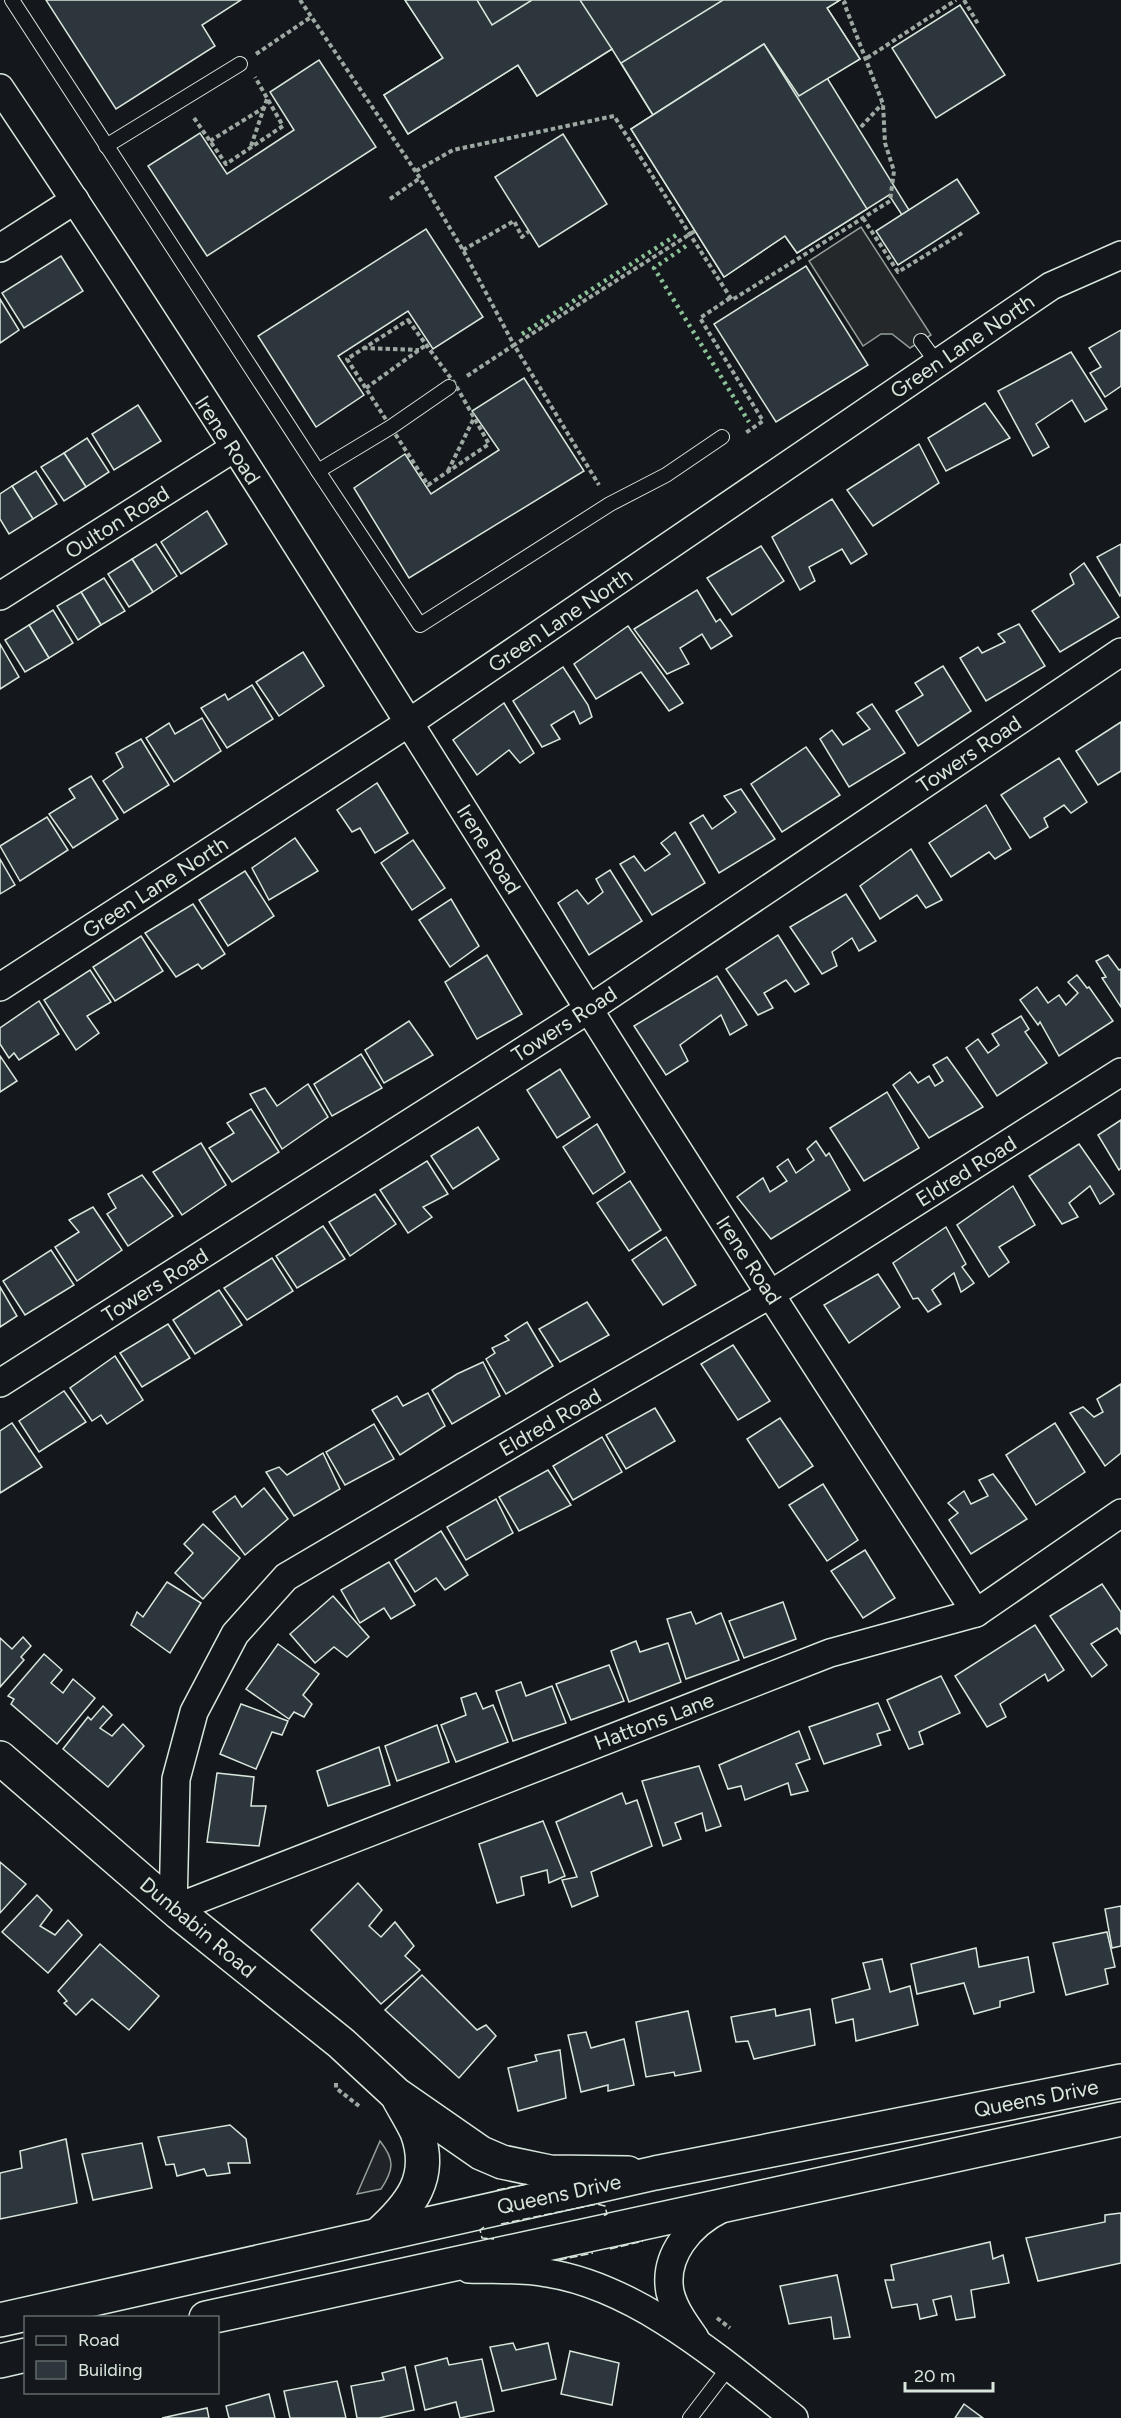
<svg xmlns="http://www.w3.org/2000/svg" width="1121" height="2418" font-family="Figtree,sans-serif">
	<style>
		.green { fill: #202428; stroke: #939e99; stroke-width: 1.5 }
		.parking { fill: #24282b; stroke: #939e99; stroke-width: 1.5 }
		.building { fill: #2c363c; stroke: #d8e6dc; stroke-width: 1.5 }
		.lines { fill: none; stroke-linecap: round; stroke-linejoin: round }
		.lane-casing { stroke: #d8e6dc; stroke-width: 16 }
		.street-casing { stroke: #d8e6dc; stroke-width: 30 }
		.secondary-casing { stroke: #d8e6dc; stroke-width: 36 }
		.highway-casing { stroke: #d8e6dc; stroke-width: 36 }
		.path { stroke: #9da8a2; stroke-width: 4; stroke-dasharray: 4.5 3; stroke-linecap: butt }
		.lane { stroke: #14181c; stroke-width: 14 }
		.street { stroke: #14181c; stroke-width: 27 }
		.secondary { stroke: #14181c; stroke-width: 33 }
		.highway { stroke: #14181c; stroke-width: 33 }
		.hedge { stroke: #8ac095; stroke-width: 4.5; stroke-dasharray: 3 4.5; stroke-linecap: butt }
		.fence { stroke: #d8e6dc; stroke-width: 1.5; stroke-dasharray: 8 3; stroke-linecap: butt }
		.labels { text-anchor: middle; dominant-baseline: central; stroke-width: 4.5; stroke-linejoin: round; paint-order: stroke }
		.street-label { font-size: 21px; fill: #d8e6dc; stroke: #14181c }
	</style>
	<rect width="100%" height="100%" fill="#14181c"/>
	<path class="green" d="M380 2141C395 2160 394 2169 381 2189L357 2194Z"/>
	<path class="parking" d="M861 227 931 335 910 348 892 334H881L863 346 809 261Z"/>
	<g class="building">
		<path d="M46 0H241L202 25 215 46 116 109Z"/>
		<path d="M405 0H840L827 8 860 59 827 78 909 210 902 215 889 195 797 253 785 236 724 277 631 129 653 115 612 49 537 96 518 65 408 134 384 95 443 58Z"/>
		<path d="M405 0H477L492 25 532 0H580L612 49 537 96 518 65 408 134 384 95 443 58Z"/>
		<path d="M723 0H840L827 8 860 59 799 96 764 44 653 115 621 63Z"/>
		<path d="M960 5 1005 75 936 118 892 48Z"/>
		<path d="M764 44 867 209 797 253 785 236 724 277 631 129Z"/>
		<path d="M319 60 376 147 207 256 148 166 200 133 227 174 294 130 270 92Z"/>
		<path d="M563 134 607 204 539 247 495 177Z"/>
		<path d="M957 179 979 213 898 265 876 231Z"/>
		<path d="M426 229 483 317 433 349 408 311 338 356 364 395 316 427 258 336Z"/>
		<path d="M61 256 83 291 24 328 2 293Z"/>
		<path d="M806 266 868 365 776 422 714 324Z"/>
		<path d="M0 299 19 330 0 343Z"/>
		<path d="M1121 330V386L1105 397 1090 373 1101 367 1089 348Z"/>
		<path d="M1071 352 1107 409 1085 422 1072 400 1036 424 1049 447 1033 456 998 391Z"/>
		<path d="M524 378 584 471 409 578 354 488 405 454 431 494 499 450 472 411Z"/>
		<path d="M985 403 1010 438 946 471 928 438Z"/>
		<path d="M138 405 161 441 114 470 92 434Z"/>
		<path d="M87 438 109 472 86 487 64 453Z"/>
		<path d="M919 444 939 483 873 526 847 490Z"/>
		<path d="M64 453 86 487 64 501 41 467Z"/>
		<path d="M36 471 57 504 33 519 12 486Z"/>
		<path d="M12 486 33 519 9 534 0 519V494Z"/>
		<path d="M832 499 867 554 851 564 842 549 809 567 815 581 800 590 772 537Z"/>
		<path d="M207 511 227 544 181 574 161 542Z"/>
		<path d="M156 544 177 576 153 592 132 559Z"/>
		<path d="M1121 544V595L1120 596 1097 557Z"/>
		<path d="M761 546 784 581 732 615 707 578Z"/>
		<path d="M132 559 153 592 129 607 108 574Z"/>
		<path d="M1084 563 1119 617 1060 652 1032 611 1074 584 1070 574Z"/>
		<path d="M104 578 125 611 101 625 81 592Z"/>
		<path d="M697 590 716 622 720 619 732 636 711 649 702 634 680 648 689 664 667 674 634 629Z"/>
		<path d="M81 592 101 625 78 640 57 606Z"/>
		<path d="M53 610 73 643 49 658 29 625Z"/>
		<path d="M1019 624 1045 666 986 701 960 658 978 647 982 653 1005 642 998 634Z"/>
		<path d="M29 625 49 658 25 672 5 640Z"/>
		<path d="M628 626 683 703 669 711 641 672 596 699 574 664Z"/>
		<path d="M0 644 19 677 0 689Z"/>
		<path d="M303 652 324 686 279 716 256 682Z"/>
		<path d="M943 666 971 711 918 746 896 711 923 695 915 683Z"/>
		<path d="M563 667 588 705 592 717 580 724 574 711 551 725 560 739 542 747 513 701Z"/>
		<path d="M252 685 273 719 227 748 201 708 225 694 228 700Z"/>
		<path d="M504 703 534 753 520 763 509 750 477 775 453 740Z"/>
		<path d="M872 704 905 753 849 787 820 739 832 730 843 745 870 729 857 713Z"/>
		<path d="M202 718 221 751 174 782 146 738 169 723 175 734Z"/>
		<path d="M1121 722V771L1098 785 1076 751Z"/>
		<path d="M141 739 169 785 124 813 103 781 123 767 116 753Z"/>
		<path d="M806 747 840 795 782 832 751 784Z"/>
		<path d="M1059 758 1087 802 1071 813 1064 805 1044 818 1048 827 1030 838 1001 795Z"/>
		<path d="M91 776 118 819 73 848 49 814 75 798 69 789Z"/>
		<path d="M377 783 408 833 375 853 360 828 352 832 337 810Z"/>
		<path d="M741 789 775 839 719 873 690 823 703 815 712 829 736 812 724 796Z"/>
		<path d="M986 805 1011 849 995 859 989 852 951 877 929 843Z"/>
		<path d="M47 817 68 850 20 881 0 846Z"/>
		<path d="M675 832 705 883 652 915 620 864 634 856 645 871 670 854 661 843Z"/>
		<path d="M295 838 318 871 269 900 252 868Z"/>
		<path d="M413 840 445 888 412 910 381 863Z"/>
		<path d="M911 849 942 900 926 908 917 895 880 919 860 886Z"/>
		<path d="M0 859 15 885 0 894Z"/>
		<path d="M610 870 642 921 589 955 558 903 577 890 588 904 603 892 596 879Z"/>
		<path d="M245 871 274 916 228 946 199 900Z"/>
		<path d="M846 894 876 941 859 951 852 938 832 952 837 966 822 974 790 927Z"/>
		<path d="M451 899 479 946 450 967 419 920Z"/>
		<path d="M193 904 225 954 202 969 198 964 176 977 145 933Z"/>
		<path d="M778 935 809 984 795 992 786 980 764 993 773 1008 758 1015 726 969Z"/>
		<path d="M141 936 163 971 115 1001 93 967Z"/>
		<path d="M487 955 522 1014 477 1039 445 982Z"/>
		<path d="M1108 955 1119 970 1121 969V1007L1102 978 1106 977 1096 961Z"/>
		<path d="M90 970 111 1002 87 1016 99 1033 76 1050 44 1000Z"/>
		<path d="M1077 975 1087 988 1089 987 1113 1021 1059 1056 1040 1022 1038 1025 1020 1000 1037 987 1048 1003 1059 995 1066 1005 1078 993 1068 982Z"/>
		<path d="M717 976 747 1025 730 1035 721 1015 680 1045 688 1061 666 1075 634 1026Z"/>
		<path d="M39 1001 59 1034 19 1060 14 1053 9 1058 0 1044V1028Z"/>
		<path d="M1021 1016 1029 1029 1025 1032 1047 1063 997 1096 966 1048 978 1039 988 1053 999 1045 992 1034Z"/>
		<path d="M409 1021 433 1055 384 1083 365 1050Z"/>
		<path d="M361 1054 382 1088 332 1116 314 1084Z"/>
		<path d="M0 1056 17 1081 0 1092Z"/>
		<path d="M947 1057 983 1107 929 1138 893 1085 910 1072 918 1083 929 1076 935 1086 943 1081 933 1065Z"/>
		<path d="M560 1069 590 1117 557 1138 527 1090Z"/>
		<path d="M308 1084 328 1117 282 1149 250 1094 265 1088 277 1106Z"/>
		<path d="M887 1092 919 1148 864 1181 830 1128Z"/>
		<path d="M251 1109 279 1152 232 1182 209 1148 234 1133 227 1123Z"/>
		<path d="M1121 1120V1168L1119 1170 1098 1135Z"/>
		<path d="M597 1124 625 1172 593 1194 563 1147Z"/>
		<path d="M478 1127 499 1159 453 1189 431 1156Z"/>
		<path d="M816 1141 826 1156 829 1153 850 1190 771 1239 737 1197 763 1178 770 1192 787 1181 777 1167 788 1159 796 1173 814 1160 807 1149Z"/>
		<path d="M201 1143 226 1185 182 1215 153 1172Z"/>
		<path d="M1079 1144 1114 1194 1100 1204 1090 1186 1069 1203 1078 1217 1062 1224 1029 1176Z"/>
		<path d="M427 1161 448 1194 423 1207 432 1217 408 1233 380 1190Z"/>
		<path d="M142 1175 173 1216 128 1246 107 1214 116 1208 108 1194Z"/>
		<path d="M630 1181 661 1230 629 1251 597 1203Z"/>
		<path d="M1013 1186 1035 1225 999 1247 1009 1262 989 1277 957 1225Z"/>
		<path d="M375 1194 396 1224 350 1256 329 1222Z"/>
		<path d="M93 1207 122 1250 77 1281 55 1247 79 1232 69 1220Z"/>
		<path d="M323 1226 345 1259 297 1288 276 1256Z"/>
		<path d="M946 1227 966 1264 962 1267 974 1283 961 1292 954 1273 932 1290 941 1304 928 1312 918 1298 913 1299 893 1263Z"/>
		<path d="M666 1237 696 1285 663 1305 632 1260Z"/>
		<path d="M51 1250 74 1285 25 1315 3 1281Z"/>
		<path d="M272 1258 293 1291 247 1320 224 1288Z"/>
		<path d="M878 1274 900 1307 849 1343 824 1305Z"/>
		<path d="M0 1287 17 1316 0 1327Z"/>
		<path d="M219 1290 242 1325 195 1354 173 1320Z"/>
		<path d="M587 1302 609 1335 560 1362 539 1329Z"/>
		<path d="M527 1322 553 1366 506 1394 486 1359 495 1353 492 1348 509 1340 505 1336Z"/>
		<path d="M168 1324 190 1358 142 1387 120 1353Z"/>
		<path d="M733 1345 770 1401 738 1420 701 1364Z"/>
		<path d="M115 1356 143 1400 107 1424 101 1415 92 1421 70 1388Z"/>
		<path d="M483 1362 500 1396 452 1424 432 1390 457 1374Z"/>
		<path d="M1121 1384V1453L1105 1466 1070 1413 1083 1407 1094 1417 1103 1412 1097 1399Z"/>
		<path d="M64 1391 86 1422 39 1452 19 1421Z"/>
		<path d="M428 1393 445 1426 400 1455 372 1410 397 1396 403 1406Z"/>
		<path d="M655 1408 675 1441 626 1469 606 1435Z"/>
		<path d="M780 1418 813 1466 779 1488 747 1439Z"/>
		<path d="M12 1423 42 1467 0 1493V1431Z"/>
		<path d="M1055 1423 1085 1472 1036 1505 1006 1455Z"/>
		<path d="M374 1424 394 1459 345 1485 326 1452Z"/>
		<path d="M602 1437 622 1472 573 1500 553 1466Z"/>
		<path d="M323 1453 340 1489 294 1516 266 1472 279 1467 287 1475Z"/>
		<path d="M548 1470 571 1505 519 1531 499 1497Z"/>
		<path d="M993 1474 1027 1519 971 1554 949 1520 958 1513 948 1503 964 1491 971 1504 988 1496 979 1480Z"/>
		<path d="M823 1484 858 1540 827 1561 789 1505Z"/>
		<path d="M264 1488 288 1519 245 1555 213 1512 235 1496 242 1507Z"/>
		<path d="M496 1499 513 1533 466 1560 447 1527Z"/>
		<path d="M203 1524 240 1558 203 1599 175 1573 193 1553 184 1544Z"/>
		<path d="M441 1531 468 1575 445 1590 436 1578 415 1592 395 1560Z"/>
		<path d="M865 1550 895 1598 863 1618 831 1571Z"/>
		<path d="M389 1562 415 1605 391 1619 384 1608 360 1623 341 1590Z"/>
		<path d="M167 1582 201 1603 170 1653 131 1625 137 1612 143 1617Z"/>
		<path d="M1102 1584 1121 1612V1634L1117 1628 1091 1644 1107 1665 1092 1677 1050 1616Z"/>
		<path d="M333 1596 369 1637 347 1657 334 1647 315 1663 290 1634Z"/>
		<path d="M783 1602 796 1639 744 1658 729 1621Z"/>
		<path d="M691 1612 696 1624 721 1613 739 1660 686 1679 667 1619Z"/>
		<path d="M1035 1625 1064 1670 1048 1681 1045 1674 1000 1704 1006 1717 987 1727 955 1676Z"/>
		<path d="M23 1637 31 1646 21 1657 24 1660 0 1687V1638L12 1649Z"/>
		<path d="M636 1641 640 1652 668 1643 681 1682 629 1702 611 1651Z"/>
		<path d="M278 1644 319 1674 303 1695 312 1704 304 1717 294 1712 289 1719 246 1689Z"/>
		<path d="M44 1654 62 1670 51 1683 63 1693 73 1679 95 1698 57 1744 11 1704 14 1699 8 1696Z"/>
		<path d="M609 1665 624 1701 571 1720 556 1684Z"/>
		<path d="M941 1676 960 1713 919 1732 923 1744 909 1749 887 1700Z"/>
		<path d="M521 1682 526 1696 552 1686 566 1723 513 1741 496 1691Z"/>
		<path d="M476 1693 483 1709 493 1705 508 1742 456 1762 441 1725 466 1715 461 1698Z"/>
		<path d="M878 1703 890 1730 877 1734 881 1745 824 1764 809 1727Z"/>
		<path d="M241 1704 288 1721 282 1735 272 1732 256 1769 220 1754Z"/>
		<path d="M103 1706 112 1715 100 1728 112 1736 123 1724 144 1746 108 1787 63 1749 88 1717 91 1720Z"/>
		<path d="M437 1725 449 1762 397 1781 385 1746Z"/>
		<path d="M799 1731 810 1759 796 1764 808 1791 791 1795 788 1783 745 1800 741 1786 728 1789 719 1765Z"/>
		<path d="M379 1747 390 1785 328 1806 317 1771Z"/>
		<path d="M699 1766 721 1826 706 1831 702 1813 675 1823 681 1839 663 1846 642 1781Z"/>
		<path d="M217 1773 254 1777 251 1806H266L259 1846 207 1842Z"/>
		<path d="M622 1793 626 1804 637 1800 652 1846 591 1872 598 1896 572 1907 562 1880 577 1877 556 1822Z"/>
		<path d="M543 1821 565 1876 549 1883 547 1870 521 1877 524 1895 497 1903 479 1844Z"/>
		<path d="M0 1862 26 1884 0 1913Z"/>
		<path d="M358 1883 382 1910 369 1926 381 1937 395 1922 414 1946 405 1956 420 1970 381 2004 311 1930Z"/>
		<path d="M37 1895 52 1910 40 1926 55 1935 68 1920 82 1935 48 1973 2 1932Z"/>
		<path d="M1121 1906V1946L1112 1948 1105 1909Z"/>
		<path d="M1107 1932 1115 1967 1105 1969 1108 1984 1066 1995 1053 1943Z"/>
		<path d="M100 1944 159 1996 129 2030 92 1999 76 2015 64 2003 67 2001 58 1991Z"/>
		<path d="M976 1948 979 1967 1028 1957 1034 1992 1000 2001V2007L974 2014 964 1983 917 1994 911 1964Z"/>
		<path d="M882 1959 890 1992 910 1986 918 2025 856 2041 853 2019 836 2023 832 1999 870 1989 863 1963Z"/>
		<path d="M422 1975 477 2030 486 2025 496 2036 459 2078 385 2010Z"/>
		<path d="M775 2009 776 2016 810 2009 815 2045 754 2059 748 2041 736 2042 731 2017Z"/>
		<path d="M688 2011 701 2071 675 2076 674 2072 646 2077 636 2022Z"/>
		<path d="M586 2032 591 2048 624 2039 634 2085 608 2091V2085L581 2092 568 2035Z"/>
		<path d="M560 2050 566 2098 518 2111 508 2068 537 2061 535 2055Z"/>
		<path d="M230 2125 246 2139 250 2163H228L230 2173 207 2176 204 2169 177 2176 174 2164 166 2165 158 2137Z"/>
		<path d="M66 2139 77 2203 0 2219V2173L22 2168 20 2151Z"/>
		<path d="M142 2143 152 2188 93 2200 82 2154Z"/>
		<path d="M1121 2213V2263L1038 2281 1026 2238 1105 2222V2215Z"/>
		<path d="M990 2242 993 2259 1003 2255 1009 2283 971 2290 975 2317 956 2320 951 2296 933 2300 937 2315 920 2319 917 2304 892 2308 885 2280H894L891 2265Z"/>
		<path d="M837 2275 850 2337 834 2339 831 2317 789 2324 780 2286Z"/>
		<path d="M513 2343 516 2350 548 2343 556 2379 502 2391 490 2347Z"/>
		<path d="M570 2351 619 2363 612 2405 561 2394Z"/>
		<path d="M447 2358 449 2365 482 2359 494 2411 460 2418 456 2402 425 2410 415 2366Z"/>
		<path d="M405 2367 414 2410 379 2418H357L351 2386 384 2380 382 2373Z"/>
		<path d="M337 2381 346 2418H290L284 2391Z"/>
		<path d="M269 2394 275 2418H229L226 2406Z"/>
		<path d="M964 2404 983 2418H955Z"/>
		<path d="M207 2408 209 2418H162Z"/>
	</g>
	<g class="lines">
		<defs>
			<g id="lane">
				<path d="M12 0 318 471 420 625 610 504 666 475 722 437"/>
				<path d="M106 146 240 64"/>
				<path d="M921 341 937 363"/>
				<path d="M318 471 391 427 449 387"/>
				<path d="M690 2418 729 2367"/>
			</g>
			<g id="street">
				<path d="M0 88C203 390 394 700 588 1008 715 1211 846 1411 976 1613"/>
				<path d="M0 248 75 200"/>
				<path d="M0 596 234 448"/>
				<path d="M0 987 410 722 1051 286 1121 255"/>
				<path d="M1121 1072 771 1294 576 1406 286 1577 235 1634 194 1712 176 1779 173 1909 830 1653 976 1613 1121 1513"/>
				<path d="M0 1383 589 1009 1121 652"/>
				<path d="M469 2269C495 2270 521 2268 547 2273 638 2287 723 2362 794 2418"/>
				<path d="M695 2338C685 2324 674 2309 670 2292 663 2255 691 2224 721 2209"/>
			</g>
			<g id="secondary">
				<path d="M0 1758 179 1913 341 2043 396 2094 481 2153 502 2162 550 2172 628 2173"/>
				<path d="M378 2235C410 2206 434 2178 417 2132 412 2121 405 2110 399 2099"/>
			</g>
			<g id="highway">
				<path d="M206 2318 1121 2119"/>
				<path d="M0 2320 655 2173 1121 2081"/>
				<path d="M0 2361 26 2355"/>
			</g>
		</defs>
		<use href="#lane" class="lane-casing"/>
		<use href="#street" class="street-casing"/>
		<use href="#secondary" class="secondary-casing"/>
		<use href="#highway" class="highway-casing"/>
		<g class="path">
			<path d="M300 0 420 178 463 250 514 345 695 231"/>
			<path d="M964 0 978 24"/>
			<path d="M256 54 311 17"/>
			<path d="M867 58 956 0"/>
			<path d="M194 118 226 164 283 126 255 77"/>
			<path d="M861 127 882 104"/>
			<path d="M210 141 265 107"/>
			<path d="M251 146 267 99"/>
			<path d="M416 171 453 150 614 116 732 300 890 201 894 171 885 143 883 104 844 3 848 0"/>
			<path d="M390 199 420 178"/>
			<path d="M863 218 898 272 962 233"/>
			<path d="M463 250 514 221 522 237 529 231"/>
			<path d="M730 298 700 318 763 421 744 434"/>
			<path d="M408 320 455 384 489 444 428 485 347 359Z"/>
			<path d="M363 348 419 350"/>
			<path d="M467 376 514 345 599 485"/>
			<path d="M366 388 426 345"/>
			<path d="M448 471 474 418"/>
			<path d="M336 2083V2088L359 2106"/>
			<path d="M717 2318 730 2328"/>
		</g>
		<use href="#lane" class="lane"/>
		<use href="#street" class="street"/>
		<use href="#secondary" class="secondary"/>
		<use href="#highway" class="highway"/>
		<g class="hedge">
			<path d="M686 246 654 268 749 422"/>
			<path d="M522 334 678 234"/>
		</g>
		<g class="fence">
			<path d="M497 2190 527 2184"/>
			<path d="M501 2224 597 2204 605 2206 607 2214 603 2216"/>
			<path d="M484 2227 480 2230 482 2238 494 2239"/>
			<path d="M610 2249 643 2241"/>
			<path d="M559 2260 593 2253"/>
		</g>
	</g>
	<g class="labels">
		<g class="street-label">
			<text transform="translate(962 346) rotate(-34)">Green Lane North</text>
			<text transform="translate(228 440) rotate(57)">Irene Road</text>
			<text transform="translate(117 522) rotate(-32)">Oulton Road</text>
			<text transform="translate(560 620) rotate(-34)">Green Lane North</text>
			<text transform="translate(969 754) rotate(-34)">Towers Road</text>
			<text transform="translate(489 849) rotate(58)">Irene Road</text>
			<text transform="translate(155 887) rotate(-33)">Green Lane North</text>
			<text transform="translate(564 1024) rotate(-33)">Towers Road</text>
			<text transform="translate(966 1171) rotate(-32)">Eldred Road</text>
			<text transform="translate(749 1260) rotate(57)">Irene Road</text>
			<text transform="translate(155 1285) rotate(-32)">Towers Road</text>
			<text transform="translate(550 1422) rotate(-30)">Eldred Road</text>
			<text transform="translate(654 1721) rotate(-21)">Hattons Lane</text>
			<text transform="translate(198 1927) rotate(40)">Dunbabin Road</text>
			<text transform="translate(1036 2098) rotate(-11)">Queens Drive</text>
			<text transform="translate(559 2194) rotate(-12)">Queens Drive</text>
		</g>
	</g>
	<rect x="24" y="2316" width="195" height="78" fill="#14181c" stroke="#626a69" stroke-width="1.5"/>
	<rect x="36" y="2336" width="30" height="9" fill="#14181c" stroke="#626a69" stroke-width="1.5"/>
	<text x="78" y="2346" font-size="18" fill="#d8e6dc">Road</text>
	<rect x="36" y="2361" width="30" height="18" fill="#2c363c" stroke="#626a69" stroke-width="1.5"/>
	<text x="78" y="2376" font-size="18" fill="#d8e6dc">Building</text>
	<path d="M905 2382v9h88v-9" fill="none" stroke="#d8e6dc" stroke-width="3"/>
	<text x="914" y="2382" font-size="18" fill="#d8e6dc" stroke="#14181c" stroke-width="4.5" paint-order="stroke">20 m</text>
</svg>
